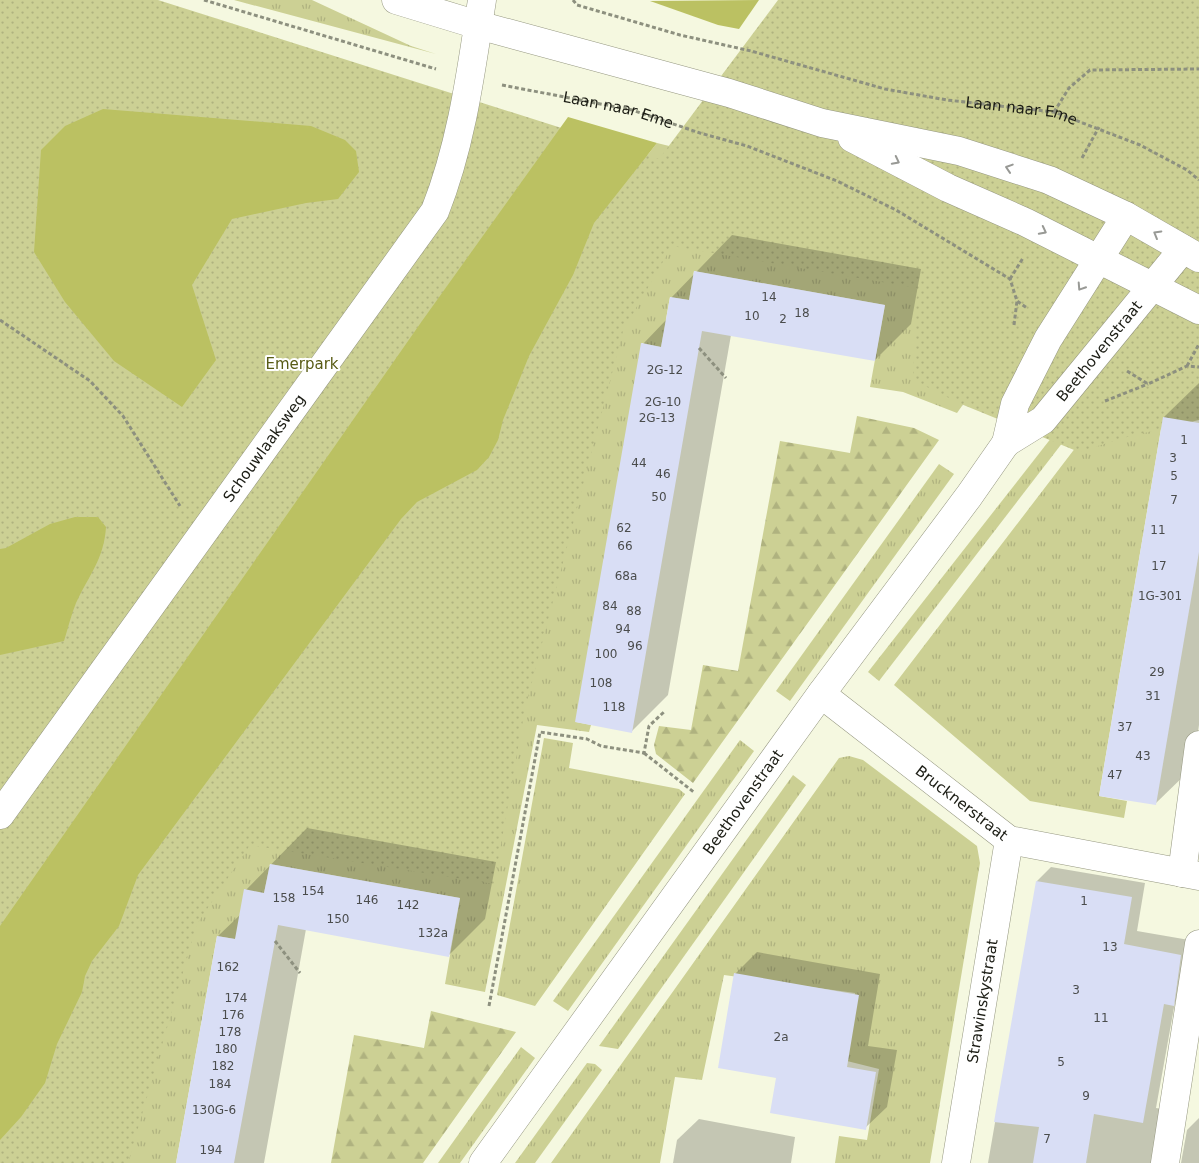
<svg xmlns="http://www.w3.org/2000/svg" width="1199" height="1163" font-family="'DejaVu Sans',sans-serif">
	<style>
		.grass { fill: url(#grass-tufts) }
		.forest { fill: url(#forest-firs) }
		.park { fill: url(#park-dots) }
		.water { fill: #bbc162 }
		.shadow { fill: #0003 }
		.building { fill: #d9def5 }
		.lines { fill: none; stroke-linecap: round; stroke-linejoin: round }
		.street-casing { stroke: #959780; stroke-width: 29 }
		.secondary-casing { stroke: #959780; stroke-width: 29 }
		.path { stroke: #8d907f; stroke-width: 3; stroke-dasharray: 4 2.5; stroke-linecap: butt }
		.street { stroke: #fff; stroke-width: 28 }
		.secondary { stroke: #fff; stroke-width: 28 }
		.oneway { stroke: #989995 }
		.labels { text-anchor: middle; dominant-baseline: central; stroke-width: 4; stroke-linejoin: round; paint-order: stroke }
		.number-label { font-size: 12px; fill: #4a4c4c }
		.street-label { font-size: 15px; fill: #1b1c14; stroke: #fff }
		.park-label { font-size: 15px; fill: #585b15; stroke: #fff }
	</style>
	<defs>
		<pattern id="grass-tufts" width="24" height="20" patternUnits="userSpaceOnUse" patternTransform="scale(1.25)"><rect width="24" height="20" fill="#ccd094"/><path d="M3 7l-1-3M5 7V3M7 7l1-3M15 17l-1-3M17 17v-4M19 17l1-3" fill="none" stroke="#afb27f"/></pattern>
		<pattern id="forest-firs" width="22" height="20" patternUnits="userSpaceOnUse" patternTransform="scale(1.25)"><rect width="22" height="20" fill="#ccd094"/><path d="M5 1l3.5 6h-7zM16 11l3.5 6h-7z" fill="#afb27f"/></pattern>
		<pattern id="park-dots" width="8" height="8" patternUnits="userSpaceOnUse" patternTransform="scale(1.25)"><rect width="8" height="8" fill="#ccd094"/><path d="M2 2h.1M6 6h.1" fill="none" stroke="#afb27f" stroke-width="1.8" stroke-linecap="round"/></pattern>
	</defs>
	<rect width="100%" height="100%" fill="#f5f8e0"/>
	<g class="grass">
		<path d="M234 0H312L411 46 436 54Z"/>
		<path d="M657 143 734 162 885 225 974 389 957 413 903 392 870 387 885 305 694 271 689 300 670 297 661 347 642 343 576 722 591 725 589 732 537 725 485 992 445 984 460 898 270 864 264 893 235 939 217 936 176 1163H0V1140L594 223Z"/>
		<path d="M1163 417 1099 796 1127 801 1124 818 1030 801 894 685 1089 430Z"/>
		<path d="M1080 420 879 681 868 672 1059 428Z"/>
		<path d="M939 464 954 474 790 701 776 691Z"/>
		<path d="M544 738 573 743 569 768 679 789 685 794 535 1006 497 995Z"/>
		<path d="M740 740 754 751 568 1011 553 1001Z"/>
		<path d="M849 756 863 760 977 846 980 863 930 1163H835L839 1136 867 1140 879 1069 847 1061 855 993 724 975 702 1080 675 1077 660 1163H551L839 758Z"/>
		<path d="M793 775 806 785 618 1049 599 1046Z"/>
		<path d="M521 1047 535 1058 460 1163H438Z"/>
		<path d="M587 1063 595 1064 602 1070 535 1163H515Z"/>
	</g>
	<g class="forest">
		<path d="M857 416 914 428 939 440 693 783 656 754 654 745 659 726 691 730 703 665 738 671 780 441 850 453Z"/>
		<path d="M431 1011 516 1032 423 1163H331L354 1035 424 1048Z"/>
	</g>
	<path class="park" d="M0 0H158L659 159 778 0H1199V420L1123 438 1079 452 961 404 913 380 917 288 672 246 623 331 525 709 494 884 250 845 197 924 128 1163H0Z"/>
	<g class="water">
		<path d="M759 0 739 29 718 25 650 1Z"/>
		<path d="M103 109 311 126 345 140 356 151 359 172 338 199 306 203 232 219 192 285 216 360 182 407 114 361 65 302 34 252 41 150 65 126Z"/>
		<path d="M568 117 657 143 594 223 573 275 529 356 503 420 498 440 489 457 477 470 417 502 401 519 138 875 119 926 92 961 85 976 82 992 57 1044 45 1083 21 1117 0 1140V926L422 321Z"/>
		<path d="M75 517H98L106 527C104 559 89 575 76 603 71 615 68 628 64 641L0 655V549L6 548 50 524Z"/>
	</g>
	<g class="shadow">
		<path d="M732 235 921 269 911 324 875 360 731 335 668 695 632 731 643 344 667 319 671 298Z"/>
		<path d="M1199 383V725L1192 768 1155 804 1164 417Z"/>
		<path d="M307 828 496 862 485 919 449 955 306 929 264 1163H178L218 936 241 914 246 890Z"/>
		<path d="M1051 867 1145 883 1137 931 1195 941 1187 990 1175 1002 1156 1108 1168 1110 1172 1163H988L1037 881Z"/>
		<path d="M757 952 880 974 868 1046 897 1050 887 1107 865 1128 778 1077 735 974Z"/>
		<path d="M1199 1118V1163H1181L1187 1130Z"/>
		<path d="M699 1119 795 1137 791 1163H673L677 1140Z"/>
	</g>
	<g class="building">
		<path d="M694 271 885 305 875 361 702 331 632 733 575 722 641 343 661 347 670 297 689 300Z"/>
		<path d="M1163 417 1199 423V552L1156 805 1099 796Z"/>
		<path d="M270 864 460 898 449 957 278 925 234 1163H176L217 936 235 939 244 889 264 893Z"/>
		<path d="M1036 881 1132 897 1124 944 1181 955 1174 1006 1164 1004 1143 1123 1094 1114 1086 1163H1033L1039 1127 994 1122Z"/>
		<path d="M734 973 859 995 847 1067 876 1072 866 1130 770 1113 776 1078 718 1068Z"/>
	</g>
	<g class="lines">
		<defs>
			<g id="street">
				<path id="s3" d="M1126 216 1048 339 1015 404 1006 443 1043 420 1183 249"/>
				<path id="s4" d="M821 694 1009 840 1199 876"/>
				<path id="s5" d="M0 815 435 211C462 143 471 71 482 0"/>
				<path d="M1182 873 1199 745"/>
				<path id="s6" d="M483 1163 821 694 969 496 1006 443"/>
				<path id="s7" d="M956 1163 1009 840"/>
				<path d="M1165 1163 1199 944"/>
			</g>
			<g id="secondary">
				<path d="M396 0 478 25 729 93 822 123 959 151 1049 180 1126 216 1199 258"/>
				<path d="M852 138 948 188 1025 222 1199 310"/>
			</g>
		</defs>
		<use href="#street" class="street-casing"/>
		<use href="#secondary" class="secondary-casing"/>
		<g class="path">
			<path d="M204 0 436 69"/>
			<path id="s1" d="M573 0 577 5 680 35 751 51 885 89 947 100 1054 112 1140 145 1187 170 1199 180"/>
			<path id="s2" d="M502 85 632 110 700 133 747 146 837 181 896 210 1010 279 1017 301 1027 308"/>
			<path d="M1054 112 1069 88 1090 70 1199 69"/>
			<path d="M1082 158 1099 127"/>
			<path d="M1010 279 1023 258"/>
			<path d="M0 320 90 381 123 416 180 506"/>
			<path d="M1014 325 1017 301"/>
			<path d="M699 348 726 378"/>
			<path d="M1187 366 1199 344"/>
			<path d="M1127 371 1148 384 1187 366 1199 367"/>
			<path d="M1105 401 1148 384"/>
			<path d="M644 753 695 793"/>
			<path d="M275 941 300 973"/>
			<path d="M489 1006 540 732 587 739 601 746 644 753 649 726 665 711"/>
		</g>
		<use href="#street" class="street"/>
		<use href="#secondary" class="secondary"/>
	</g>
	<defs><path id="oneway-chevron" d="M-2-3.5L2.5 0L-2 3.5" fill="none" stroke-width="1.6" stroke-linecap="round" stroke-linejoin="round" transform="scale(1.25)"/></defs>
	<g class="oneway">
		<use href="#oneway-chevron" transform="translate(896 161) rotate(27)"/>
		<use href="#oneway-chevron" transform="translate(1009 168) rotate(-162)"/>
		<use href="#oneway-chevron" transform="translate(1043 231) rotate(27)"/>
		<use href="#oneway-chevron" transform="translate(1157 234) rotate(-150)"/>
		<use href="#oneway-chevron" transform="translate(1081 287) rotate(123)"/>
	</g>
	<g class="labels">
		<g class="number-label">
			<text x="769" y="297">14</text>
			<text x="802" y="313">18</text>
			<text x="752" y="316">10</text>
			<text x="783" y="319">2</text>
			<text x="665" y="370">2G-12</text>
			<text x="663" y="402">2G-10</text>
			<text x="657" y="418">2G-13</text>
			<text x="1184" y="440">1</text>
			<text x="1173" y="458">3</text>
			<text x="639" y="463">44</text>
			<text x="663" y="474">46</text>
			<text x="1174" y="476">5</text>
			<text x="659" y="497">50</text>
			<text x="1174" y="500">7</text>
			<text x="624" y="528">62</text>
			<text x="1158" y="530">11</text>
			<text x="625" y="546">66</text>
			<text x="1159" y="566">17</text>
			<text x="626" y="576">68a</text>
			<text x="1160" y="596">1G-301</text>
			<text x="610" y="606">84</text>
			<text x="634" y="611">88</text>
			<text x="623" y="629">94</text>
			<text x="635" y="646">96</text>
			<text x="606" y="654">100</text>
			<text x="1157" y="672">29</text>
			<text x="601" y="683">108</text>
			<text x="1153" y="696">31</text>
			<text x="614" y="707">118</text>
			<text x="1125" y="727">37</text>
			<text x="1143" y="756">43</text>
			<text x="1115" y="775">47</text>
			<text x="313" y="891">154</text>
			<text x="284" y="898">158</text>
			<text x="367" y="900">146</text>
			<text x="1084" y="901">1</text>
			<text x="408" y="905">142</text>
			<text x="338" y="919">150</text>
			<text x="433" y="933">132a</text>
			<text x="1110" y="947">13</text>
			<text x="228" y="967">162</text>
			<text x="1076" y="990">3</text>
			<text x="236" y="998">174</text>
			<text x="233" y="1015">176</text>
			<text x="1101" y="1018">11</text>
			<text x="230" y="1032">178</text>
			<text x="781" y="1037">2a</text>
			<text x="226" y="1049">180</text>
			<text x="1061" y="1062">5</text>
			<text x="223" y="1066">182</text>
			<text x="220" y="1084">184</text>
			<text x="1086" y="1096">9</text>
			<text x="214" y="1110">130G-6</text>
			<text x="1047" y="1139">7</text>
			<text x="211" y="1150">194</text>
		</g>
		<g class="street-label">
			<text stroke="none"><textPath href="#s2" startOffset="119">Laan naar Eme</textPath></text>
			<text stroke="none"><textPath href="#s1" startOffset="464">Laan naar Eme</textPath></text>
			<text stroke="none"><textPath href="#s3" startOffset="391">Beethovenstraat</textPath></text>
			<text stroke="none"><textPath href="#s5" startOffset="452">Schouwlaaksweg</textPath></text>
			<text stroke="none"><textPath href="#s6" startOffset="445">Beethovenstraat</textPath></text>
			<text stroke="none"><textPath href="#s4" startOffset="178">Brucknerstraat</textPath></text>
			<text stroke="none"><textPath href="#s7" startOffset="164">Strawinskystraat</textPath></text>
		</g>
		<g class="park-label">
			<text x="302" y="364">Emerpark</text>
		</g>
	</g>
</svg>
